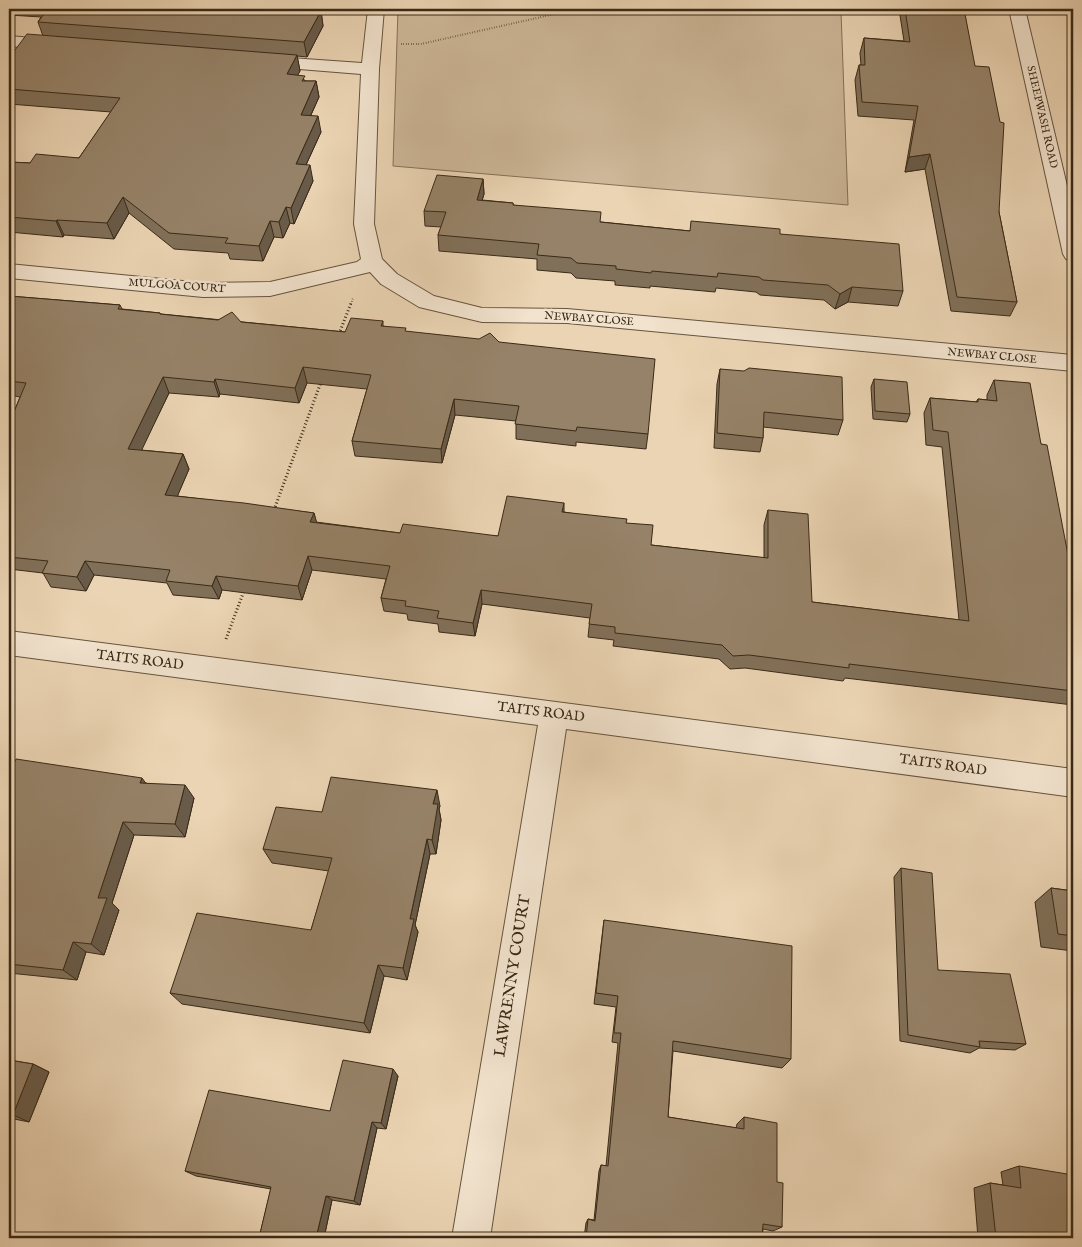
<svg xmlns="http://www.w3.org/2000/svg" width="1082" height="1247" font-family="'IM FELL English',serif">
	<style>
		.green { fill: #cdb798; stroke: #847058 }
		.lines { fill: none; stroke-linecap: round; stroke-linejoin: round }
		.minor-casing { stroke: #66543e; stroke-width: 2 }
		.path-far1 { stroke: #3a2a17; stroke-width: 2; stroke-dasharray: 0.5 2; stroke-linecap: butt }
		.path { stroke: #3a2a17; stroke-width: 3; stroke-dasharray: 1 2.5; stroke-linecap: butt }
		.minor { fill: #f2e3ce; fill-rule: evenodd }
		.wall { fill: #817059; stroke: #3a2a17 }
		.shaded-wall { fill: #695b49; stroke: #3a2a17 }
		.building { fill: #968268; stroke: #3a2a17 }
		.labels { text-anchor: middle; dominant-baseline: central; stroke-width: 5; stroke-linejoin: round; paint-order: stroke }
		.far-street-label { font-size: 11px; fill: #3a2a17; stroke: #f2e3ce }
		.street-label { font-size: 14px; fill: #3a2a17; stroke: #f2e3ce }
		.near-street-label { font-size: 16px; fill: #3a2a17; stroke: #f2e3ce }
	</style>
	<rect width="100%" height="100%" fill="#ebd4b3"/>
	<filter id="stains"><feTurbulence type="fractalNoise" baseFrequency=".004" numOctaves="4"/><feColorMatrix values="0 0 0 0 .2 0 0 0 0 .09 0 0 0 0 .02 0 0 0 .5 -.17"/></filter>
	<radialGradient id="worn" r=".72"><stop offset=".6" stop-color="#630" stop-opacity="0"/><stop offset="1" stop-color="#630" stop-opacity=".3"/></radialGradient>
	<path class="green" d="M398 9H836L841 11 848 205 393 166Z"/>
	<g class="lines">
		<defs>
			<g id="minor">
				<path d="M368 9H384L379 69 374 224 382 259 397 274 434 296 482 308 567 309 1073 355V371L567 323 482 322 419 307 381 284 370 272 270 296 203 297 9 278V264L203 283 270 282 357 262 361 259 354 224 361 74 262 66 256 65 253 61 256 57 262 56 362 63Z"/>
				<path d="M1009 9H1025L1073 211V261L1066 259 1063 254Z"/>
				<path d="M9 36 57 40 63 41 66 45 63 49 57 50 9 46Z"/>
				<path d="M9 631 1073 769V797L566 729 490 1238H452L538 725 9 655Z"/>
			</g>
		</defs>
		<use href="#minor" class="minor-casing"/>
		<g class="path-far1">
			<path d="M401 44H421L577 9"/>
			<path d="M351 304 353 298"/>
		</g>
		<g class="path">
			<path d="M339 334 351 303"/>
			<path d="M274 510 321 382"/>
			<path d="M226 639 245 588"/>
		</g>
		<use href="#minor" class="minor"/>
	</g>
	<g class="wall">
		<path d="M9 9H308L307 10 321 11 323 26 307 57 297 56 300 71 297 75 306 81H316L319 97 311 115 321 132 306 165 313 181 294 224 290 223 283 238 274 237 263 261 230 259 228 253 174 249 129 213 114 239 64 235 63 237 9 232V162L30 163 79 158 111 112 9 104V58L43 36 38 22 41 17 9 15Z"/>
		<path d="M899 9H964L999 212 1017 302 1010 316 951 311 925 169 905 172 914 120 858 116 855 80 859 65H861L860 53 864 38 904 41Z"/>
		<path d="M483 179 484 194 482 200 513 203V205L601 222 690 231 780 234 903 291 898 306 848 302 835 309 824 300 760 295 756 292 716 288 715 292 650 286V288L615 285V281L576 278 571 273 537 270V259L439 251 438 235 441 227 425 226 424 211Z"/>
		<path d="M9 296 120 305 122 309 160 313 161 314 345 332 383 321V326L406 332 499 342 648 434 646 449 576 442V446L516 439V421L455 415 442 463 355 456 352 441 367 389 307 383 299 403 220 394 219 397 169 393 141 450 183 454 189 469 177 496 314 513 316 522 400 533 498 536 564 503V512L626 523 651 545 764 558V525L768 510 812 602 959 620 942 447 926 445 924 413 930 398 976 402 978 399 987 400V395L994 380 1041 444 1073 581V705L845 678 843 681 745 668 730 669 719 659 613 646 614 640 588 637 590 618 482 604 475 636 439 632 438 624 408 620 407 614 384 611 381 598 386 579 312 570 302 600 222 590 219 599 173 595 167 583 94 575 86 591 51 587 43 573 9 569V424L20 397 9 395Z"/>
		<path d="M720 369 843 420 838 435 763 427V438L760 452 714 448 717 384Z"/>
		<path d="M874 379 910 414 907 422 873 419 871 387Z"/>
		<path d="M9 774 146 783 194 798 185 837 134 835 112 903 119 910 104 955 86 952 77 980 9 973Z"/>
		<path d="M440 806 439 809 441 820 436 854H430L415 925 418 932 407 980 384 976 370 1033 182 1004 170 993 311 930 329 871 272 863 263 849 322 812Z"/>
		<path d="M901 868 938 970 1026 1044 1015 1050 979 1048 970 1053 900 1041 894 877Z"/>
		<path d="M1051 888 1073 891V951L1041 947 1035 902Z"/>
		<path d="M604 920 791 1059 782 1068 673 1051 668 1117 736 1128 737 1124 744 1117 777 1182 782 1227 773 1231 763 1229 762 1238H584L586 1223 588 1219 594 1220 599 1171 601 1165 606 1166 618 1043 612 1042 616 1007 594 1004Z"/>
		<path d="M9 1060 33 1064 49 1072 29 1122 9 1118Z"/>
		<path d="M398 1076 386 1129 377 1128 360 1205 332 1200 324 1238H259L271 1189 196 1176 185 1171 330 1111Z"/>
		<path d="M1019 1166 1073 1238H978L974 1188 990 1183 1003 1185 1001 1172Z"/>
	</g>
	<g class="shaded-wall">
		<path d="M321 11 323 26 307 57 304 42Z"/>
		<path d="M297 55 300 71 290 90 287 74Z"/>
		<path d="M316 81 319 97 304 130 301 115Z"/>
		<path d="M318 116 321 132 299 180 296 164Z"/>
		<path d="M930 154 925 169 905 172 909 157Z"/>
		<path d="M310 165 313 181 294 224 291 208Z"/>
		<path d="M483 179 484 194 478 215 477 200Z"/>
		<path d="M123 197 129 213 114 239 107 223Z"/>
		<path d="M286 207 290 223 283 238 279 222Z"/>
		<path d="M57 220 64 235 63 237 56 221Z"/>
		<path d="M270 221 274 237 263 261 259 246Z"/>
		<path d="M852 287 848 302 835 309 840 294Z"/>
		<path d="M303 367 307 383 299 403 295 388Z"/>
		<path d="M163 377 169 393 135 464 128 449Z"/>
		<path d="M215 379 220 394 219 397 214 382Z"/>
		<path d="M454 399 455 415 442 463 441 449Z"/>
		<path d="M183 454 189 469 172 509 165 495Z"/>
		<path d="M314 513 318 527 310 522Z"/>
		<path d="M308 556 312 570 302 600 298 586Z"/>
		<path d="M85 561 94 575 86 591 77 577Z"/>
		<path d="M216 576 222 590 219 599 212 586Z"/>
		<path d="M481 590 482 604 475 636 473 623Z"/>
		<path d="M142 778 152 792 140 783Z"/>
		<path d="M185 785 194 798 185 837 175 824Z"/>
		<path d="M437 790 440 806 439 809 441 820 436 854 432 840 433 804Z"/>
		<path d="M123 822 134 835 112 903 119 910 104 955 91 944 98 898Z"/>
		<path d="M427 839 430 854 415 925 418 932 407 980 403 968 410 919Z"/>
		<path d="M73 942 86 952 77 980 63 970Z"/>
		<path d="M378 965 384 976 370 1033 364 1023Z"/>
		<path d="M33 1064 49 1072 29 1122 13 1115Z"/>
		<path d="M393 1069 398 1076 386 1129 381 1123Z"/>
		<path d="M372 1122 377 1128 360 1205 354 1201Z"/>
		<path d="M326 1196 332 1200 324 1238H316Z"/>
	</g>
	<g class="building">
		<path d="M48 9H297L321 11 304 42 38 22Z"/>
		<path d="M905 9H964L975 66 989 67 1000 122 1004 123 999 212 1017 302 957 297 930 154 909 157 918 106 862 102 859 65H865L864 38 910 42Z"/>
		<path d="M27 34 297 55 287 74 305 76 302 81H316L301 115 318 116 296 164 310 165 291 208 286 207 279 222 270 221 259 246 225 243 228 238 169 233 123 197 107 223 57 220 56 221 9 217V162L30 163 36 154 79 158 120 98 9 89V58Z"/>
		<path d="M437 175 483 179 477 200 513 203V205L601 212 600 222 690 231 691 221 780 229V234L899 244 903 291 852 287 840 294 828 285 763 280 759 277 718 273 717 277 652 271 651 273 616 269V266L577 263 571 258 537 255 539 244 438 235 446 212 424 211Z"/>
		<path d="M9 296 120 305 118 309 160 313V314L218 320 232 312 241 322 345 332 351 318 383 321 381 326 406 328 405 331 479 339 490 333 499 342 655 359 648 434 577 427 576 431 515 424 519 406 454 399 441 449 352 441 371 375 303 367 295 388 215 379 214 382 163 377 128 449 183 454 165 495 244 503 314 513 310 522 400 533 403 524 498 536 507 496 564 503 562 512 627 519 626 523 653 525 651 545 768 558V510L808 514 812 602 969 621 948 432 933 430 930 398 978 402V399L997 401 994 380 1030 383 1041 444 1047 445 1073 581V691L849 664V668L749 655 733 656 722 645 615 633V627L589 624 592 604 481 590 473 623 437 618 439 611 405 606 406 601 381 598 390 566 308 556 298 586 216 576 212 586 166 581 170 570 85 561 77 577 42 573 48 561 9 557V424L26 383 9 381Z"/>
		<path d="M749 368 842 377 843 420 764 412 763 438 717 433 720 369 744 371Z"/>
		<path d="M874 379 907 382 910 414 875 411Z"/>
		<path d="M16 759 142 778 140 783 185 785 175 824 123 822 98 898H107L91 944 73 942 63 970 9 964V774Z"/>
		<path d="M331 777 437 790 433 804H438L432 840 427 839 410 919H414L403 968 378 965 364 1023 170 993 197 913 311 930 332 858 263 849 276 807 322 812Z"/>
		<path d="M901 868 932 873 938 970 1010 974 1026 1044 979 1041 980 1047 908 1035Z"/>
		<path d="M1051 888 1073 891V936L1058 934Z"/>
		<path d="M604 920 792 946 791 1059 673 1041 668 1117 744 1129V1117L777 1123V1182L783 1183 782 1227 763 1224 762 1238H586L588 1219 595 1221 601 1165 608 1166 621 1033H614L618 996 596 993Z"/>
		<path d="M9 1060 33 1064 13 1115H9Z"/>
		<path d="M343 1060 393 1069 381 1123 372 1122 354 1201 326 1196 316 1238H259L271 1187 185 1171 209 1090 330 1111Z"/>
		<path d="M1019 1166 1073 1175V1238H996L990 1183 1021 1188Z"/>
	</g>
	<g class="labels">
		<g class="far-street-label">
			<text transform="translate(1042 117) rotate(77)">SHEEPWASH ROAD</text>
			<text transform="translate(177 286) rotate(4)">MULGOA COURT</text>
			<text transform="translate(589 319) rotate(4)">NEWBAY CLOSE</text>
			<text transform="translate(992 356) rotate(5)">NEWBAY CLOSE</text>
		</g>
		<g class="street-label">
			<text transform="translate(140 660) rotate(7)">TAITS ROAD</text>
			<text transform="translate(541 712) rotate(7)">TAITS ROAD</text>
			<text transform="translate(943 765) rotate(8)">TAITS ROAD</text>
		</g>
		<g class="near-street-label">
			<text transform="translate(513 976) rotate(-81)">LAWRENNY COURT</text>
		</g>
	</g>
	<rect width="1082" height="1247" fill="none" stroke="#ebd4b3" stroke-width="30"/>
	<rect x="10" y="10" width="1062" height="1227" fill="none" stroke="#3a2a17" stroke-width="2.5"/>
	<rect x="15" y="15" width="1052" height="1217" fill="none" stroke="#3a2a17"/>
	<rect width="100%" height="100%" filter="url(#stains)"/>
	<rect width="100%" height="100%" fill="url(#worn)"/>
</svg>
